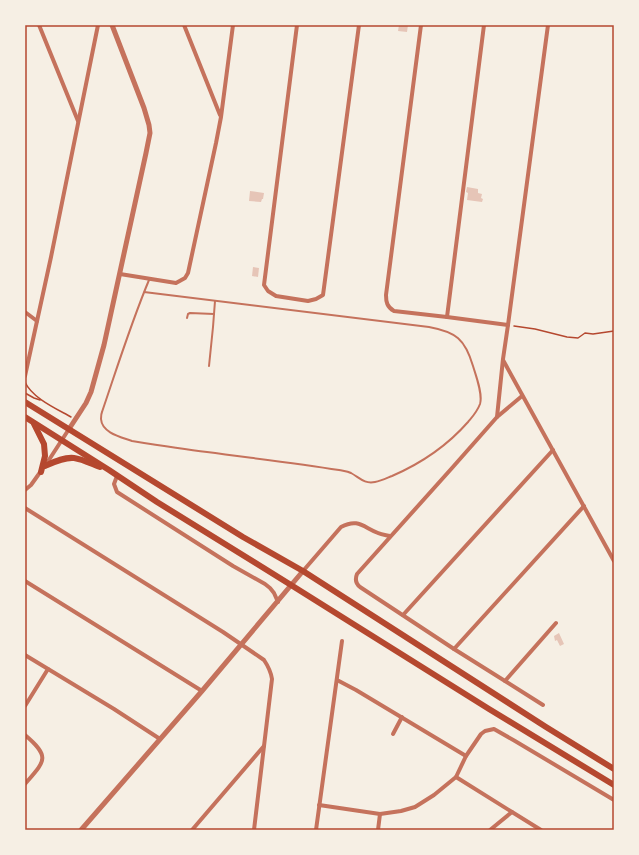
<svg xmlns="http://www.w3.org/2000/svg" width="639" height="855" font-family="'Sofia Sans Condensed',sans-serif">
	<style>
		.building { fill: #e6c5b7 }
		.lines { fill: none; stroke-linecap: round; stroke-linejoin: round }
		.path { stroke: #b5482f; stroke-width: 1.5 }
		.service { stroke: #c5725c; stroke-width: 2 }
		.minor { stroke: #c5725c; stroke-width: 4 }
		.tertiary { stroke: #c5725c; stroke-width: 5 }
		.secondary { stroke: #b5482f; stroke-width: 6 }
		.neatline { fill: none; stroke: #b5482f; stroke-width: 1.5 }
	</style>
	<rect width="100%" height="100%" fill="#f6efe4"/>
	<g class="building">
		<path d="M399 25H408L407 32 398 31Z"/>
		<path d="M467 187 478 189V193L482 194 481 198 483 199 482 202 467 200 468 193 466 192Z"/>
		<path d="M250 191 264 193 263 199H262L261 202 249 201Z"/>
		<path d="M253 267 259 268 258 277 252 276Z"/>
		<path d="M559 633 564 644 560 646 557 640 555 641 554 636Z"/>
	</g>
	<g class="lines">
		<g class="path">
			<path d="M514 326 535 329 567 337 578 338 585 333 593 334 614 331"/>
			<path d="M25 382C32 398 57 409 71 417"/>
			<path d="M25 393 34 398 40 400"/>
		</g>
		<g class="service">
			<path d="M144 292 429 327C456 332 465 339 473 366 476 376 483 394 480 404 477 412 473 416 468 422 447 446 422 463 392 476 387 478 381 481 375 482 364 484 360 478 351 473 347 471 343 471 339 470 295 463 251 458 207 452 182 449 157 445 132 441 121 437 102 433 101 419 101 417 101 414 102 412 117 368 131 323 149 280"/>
			<path d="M187 318 188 314 190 313 214 314"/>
			<path d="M209 366 213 327 215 301"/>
		</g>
		<g class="minor">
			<path d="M39 25 78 121"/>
			<path d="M184 25 220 115"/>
			<path d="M297 25 264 285 268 291 276 296 308 301 316 299 323 295 359 25"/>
			<path d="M421 25 386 295C386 302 387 307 394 311L447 317 508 325"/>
			<path d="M120 274 176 283 185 278 188 273 216 143 221 117 233 25"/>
			<path d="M25 312 37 321"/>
			<path d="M447 317 484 25"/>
			<path d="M503 360 614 561"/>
			<path d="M25 376 51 257 98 25"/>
			<path d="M522 396 497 417 452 468 357 574C355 579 355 583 360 587L454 649 543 705"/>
			<path d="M497 417 503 359 508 325 548 25"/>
			<path d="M45 466 69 429"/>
			<path d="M117 476 114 484 117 492 233 566 265 584 270 588 274 593 278 602"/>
			<path d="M25 490 31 485 41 471"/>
			<path d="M25 508 223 632 264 660C268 666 271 672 272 679L254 830"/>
			<path d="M303 571 341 527C358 518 363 527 378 533 382 535 386 535 390 536"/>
			<path d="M25 581 202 691"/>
			<path d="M403 615 553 450"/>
			<path d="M454 649 584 506"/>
			<path d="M25 655 114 709 160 739"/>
			<path d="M337 680 356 690 466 756"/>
			<path d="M505 681 556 623"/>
			<path d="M25 706 48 669"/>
			<path d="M393 734 402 717"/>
			<path d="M25 735C51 757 45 761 25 784"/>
			<path d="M456 777 512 812 541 830"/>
			<path d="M319 805 380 814 401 811 415 807 434 795 456 777 466 756 481 734 485 731 494 729 515 741 614 800"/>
			<path d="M192 830 264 746"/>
			<path d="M316 830 342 641"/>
			<path d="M378 830 380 814"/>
			<path d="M490 830 512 812"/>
		</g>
		<g class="tertiary">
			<path d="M69 429 86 403 91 392 104 345 146 153 150 133 149 125 144 108 112 25"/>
			<path d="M81 830 202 691 303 571"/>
		</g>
		<g class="secondary">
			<path d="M25 402 243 537 303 571 546 727 614 769"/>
			<path d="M25 417 109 470 157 502 291 585 350 622 489 709 614 785"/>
			<path d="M34 424 44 444 45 456 41 472"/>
			<path d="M45 466C54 462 64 457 74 458 82 459 92 464 100 467"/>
		</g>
	</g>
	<rect width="639" height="855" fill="none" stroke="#f6efe4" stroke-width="52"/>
	<rect x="26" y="26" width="587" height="803" class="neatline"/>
</svg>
